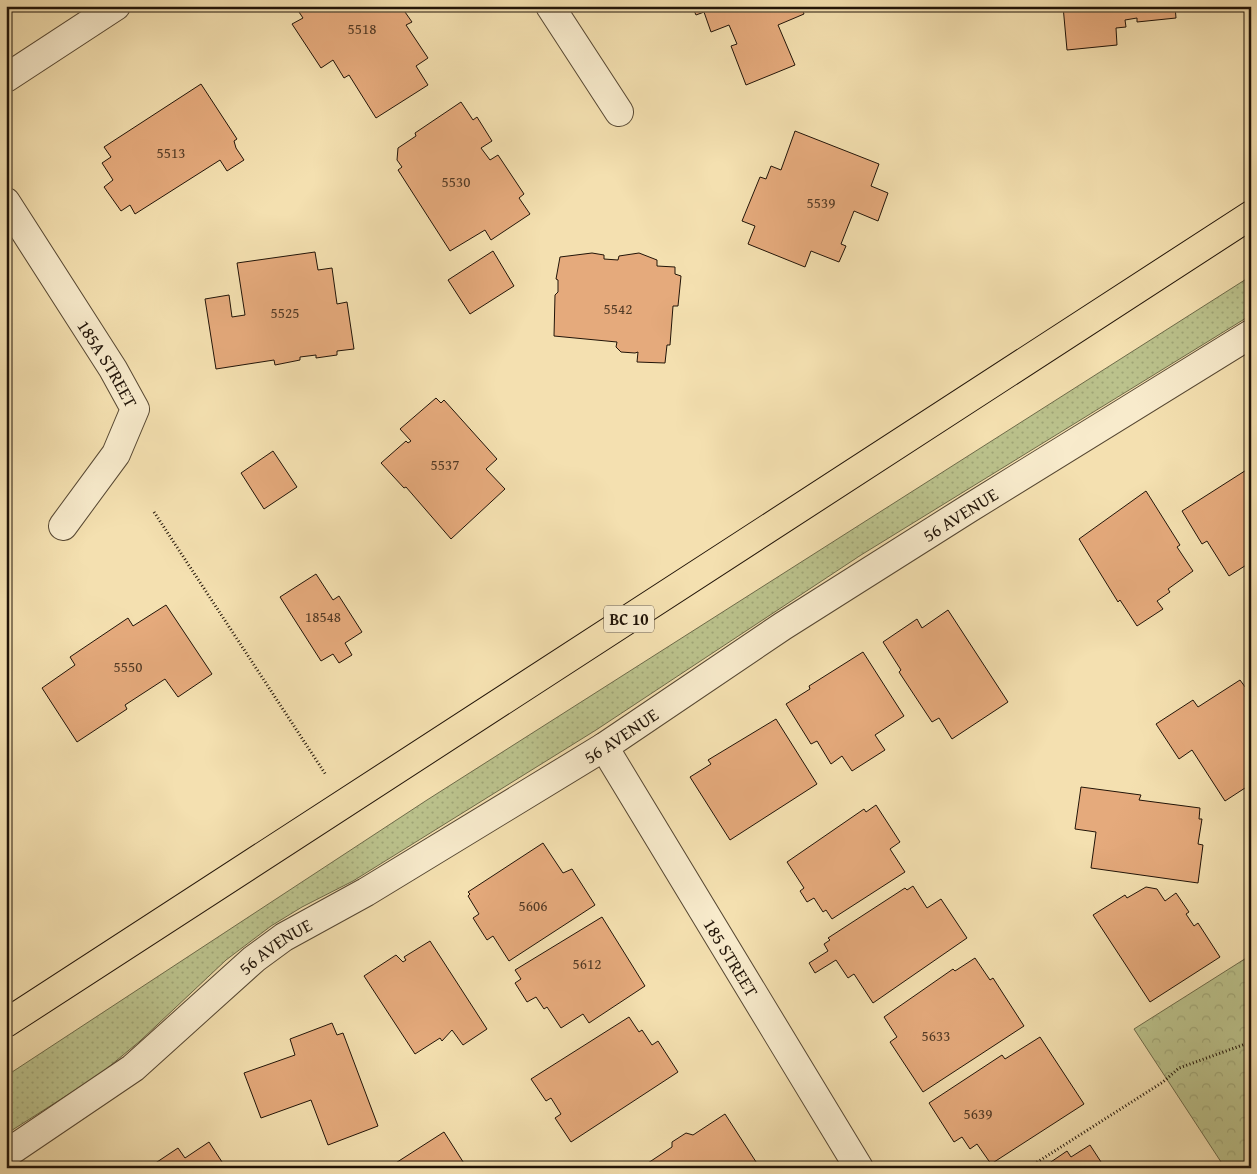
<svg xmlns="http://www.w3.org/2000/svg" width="1257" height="1174" font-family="'Gentium Book Plus',serif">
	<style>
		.grass { fill: url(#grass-dots); stroke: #6e6b4a }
		.park { fill: url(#park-crowns); stroke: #6e6b4a }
		.building { fill: #e5aa7c; stroke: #211408 }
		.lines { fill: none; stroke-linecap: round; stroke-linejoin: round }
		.street-casing { stroke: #564732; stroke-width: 30 }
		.highway-casing { stroke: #211408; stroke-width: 30 }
		.path { stroke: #211408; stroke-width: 3; stroke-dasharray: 1 2.5; stroke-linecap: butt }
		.street { stroke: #f8ebcc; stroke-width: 28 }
		.highway { stroke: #f4e0b0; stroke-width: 28 }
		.labels { text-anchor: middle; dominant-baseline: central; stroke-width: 4.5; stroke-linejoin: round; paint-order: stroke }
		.number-label { font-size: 15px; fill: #523a25 }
		.shield { fill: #f8ebcc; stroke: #625443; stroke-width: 1 }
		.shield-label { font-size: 16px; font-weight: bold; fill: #211408 }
		.street-label { font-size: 18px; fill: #211408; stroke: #f8ebcc }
	</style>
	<defs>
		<pattern id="grass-dots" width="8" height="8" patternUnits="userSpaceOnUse" patternTransform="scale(1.25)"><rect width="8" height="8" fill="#bbc28c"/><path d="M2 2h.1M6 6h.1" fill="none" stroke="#a0a677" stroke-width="1.8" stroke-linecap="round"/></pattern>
		<pattern id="park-crowns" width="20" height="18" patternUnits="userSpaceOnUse" patternTransform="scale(1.25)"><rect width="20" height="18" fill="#bbc28c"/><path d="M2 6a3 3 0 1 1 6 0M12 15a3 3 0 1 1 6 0" fill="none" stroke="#a0a677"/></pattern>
	</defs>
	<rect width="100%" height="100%" fill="#f4e0b0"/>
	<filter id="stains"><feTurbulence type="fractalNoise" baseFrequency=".004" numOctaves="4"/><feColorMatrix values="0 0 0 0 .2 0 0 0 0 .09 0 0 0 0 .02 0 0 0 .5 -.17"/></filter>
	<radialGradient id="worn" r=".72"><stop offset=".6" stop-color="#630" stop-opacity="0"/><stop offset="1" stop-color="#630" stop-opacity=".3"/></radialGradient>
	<path class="grass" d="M1251 276V315L861 555 596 730 353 881 302 907 271 926 226 960 140 1041 99 1075 6 1134V1076L427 800Z"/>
	<path class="park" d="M1251 955V1168H1225L1134 1029Z"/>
	<g class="building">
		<path d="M295 6H414L405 12 412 22 406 25 428 58 416 66 428 85 376 118 349 75 344 78 333 60 321 68 292 24 303 18Z"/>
		<path d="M692 6H801L804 14 778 25 795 65 746 85 731 46 737 44 729 25 711 32 704 12 696 15Z"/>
		<path d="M1063 6H1175L1176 18 1137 22V18L1125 20 1126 27 1116 28 1117 45 1067 50Z"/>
		<path d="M201 84 237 139 234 141 236 148 244 160 227 171 220 160 135 214 130 205 121 211 104 187 113 180 102 163 111 157 104 147Z"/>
		<path d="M461 102 473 120 477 117 492 141 481 148 490 160 498 155 524 194 519 198 530 214 491 240 485 230 450 251 398 170 402 167 397 160 398 148 416 136 415 133Z"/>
		<path d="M795 131 879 164 871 186 888 193 878 221 854 211 841 244 846 246 839 262 811 251 805 267 748 244 755 226 742 221 760 177 766 179 771 166 781 170Z"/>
		<path d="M493 251 514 286 470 314 448 280Z"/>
		<path d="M315 252 318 270 332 268 337 304 347 302 354 349 337 351V355L316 358V355L300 357V360L275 365 274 360 216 369 205 299 229 295 232 317 245 315 237 263Z"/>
		<path d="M592 253 604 255V259L618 260 619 256 639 253 657 260V266L675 267V274L681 276 678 306H673L670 345H667L665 363 637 362 638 352 635 353 621 352 616 347 617 342 554 336 555 295 558 292V280L556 279 560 257Z"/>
		<path d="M436 398 441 403 444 400 497 459 486 469 505 489 451 539 406 487 404 488 381 463 406 441 408 443 411 441 400 429Z"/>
		<path d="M273 451 297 487 264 509 241 473Z"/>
		<path d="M1251 467V562L1229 576 1207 541 1202 544 1182 511Z"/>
		<path d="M1146 491 1180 545 1177 547 1193 571 1168 589 1170 592 1157 601 1163 609 1137 626 1120 600 1118 602 1079 539Z"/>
		<path d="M316 574 333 600 339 596 362 632 345 643 352 655 339 663 333 654 321 661 280 597Z"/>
		<path d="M166 605 212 674 178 697 165 679 125 705 127 709 77 742 42 688 75 665 70 657 128 618 133 626Z"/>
		<path d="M948 610 1008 702 952 739 939 718 932 722 899 672 901 670 883 642 917 619 922 628Z"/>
		<path d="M863 652 904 716 875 735 885 750 852 771 842 756 831 764 817 741 811 744 786 704 810 689 809 686Z"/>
		<path d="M1240 680 1251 695V797L1245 788 1225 801 1192 750 1179 759 1156 724 1193 700 1198 707Z"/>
		<path d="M776 719 817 784 730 840 690 777 711 764 708 760Z"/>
		<path d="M1081 787 1141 795 1139 800 1200 808 1199 819H1202L1198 844 1203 845 1198 883 1091 868 1096 832 1075 829Z"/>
		<path d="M876 805 900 842 890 849 905 872 832 919 826 910 823 912 814 898 807 902 800 891 804 888 787 862 864 809 866 812Z"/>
		<path d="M543 843 563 873 572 869 595 905 509 961 493 936 487 940 473 918 479 914 468 896 470 894 468 892Z"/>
		<path d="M913 886 927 908 941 899 967 938 873 1003 854 974 848 978 836 960 815 973 809 963 828 951 824 944 830 940 828 938 905 888 907 890Z"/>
		<path d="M1146 887 1157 889 1165 901 1176 893 1189 912 1186 914 1194 926 1198 923 1220 957 1150 1002 1093 915 1125 895 1127 898Z"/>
		<path d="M602 917 645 986 589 1023 583 1014 561 1028 547 1007 544 1009 536 997 527 1002 515 983 521 979 515 970Z"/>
		<path d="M430 941 487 1029 463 1045 452 1030 442 1041 440 1038 415 1054 364 976 396 955 403 962 406 960 404 957Z"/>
		<path d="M975 958 990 980 993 978 1024 1026 923 1092 890 1042 897 1037 884 1017 953 969 955 971Z"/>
		<path d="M629 1017 639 1032 642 1030 652 1045 658 1041 678 1072 571 1142 555 1118 561 1114 551 1098 546 1101 531 1079Z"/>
		<path d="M332 1023 337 1035 343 1033 378 1126 328 1145 311 1100 261 1118 244 1073 295 1055 290 1039Z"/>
		<path d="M1040 1037 1084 1104 991 1164 977 1144 970 1149 962 1137 954 1142 929 1103 1002 1055 1005 1059Z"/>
		<path d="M725 1114 760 1168H647L645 1165 672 1147V1142L686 1133 693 1135Z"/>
		<path d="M444 1132 467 1168H392L391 1166Z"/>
		<path d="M209 1142 226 1168H148L178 1148 185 1158Z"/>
		<path d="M1090 1145 1103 1165 1101 1168H1042L1067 1151 1071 1157Z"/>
	</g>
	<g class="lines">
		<defs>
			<g id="street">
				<path d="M550 6 619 112"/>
				<path d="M6 78 116 6"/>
				<path id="s1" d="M6 202 113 369 135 409 116 454 63 526"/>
				<path id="s2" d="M604 747 859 1168"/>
				<path id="s3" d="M6 1154 133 1068 254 959 284 937 366 892 604 747 783 626 968 509 1251 334"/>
			</g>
			<path id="highway" d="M6 1023 1251 215"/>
		</defs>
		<use href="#street" class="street-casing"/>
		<use href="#highway" class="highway-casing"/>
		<g class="path">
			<path d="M154 512 326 775"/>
			<path d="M1028 1168 1163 1082 1179 1068 1251 1042"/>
		</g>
		<use href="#street" class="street"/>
		<use href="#highway" class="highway"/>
	</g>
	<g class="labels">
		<g class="number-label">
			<text x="362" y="28">5518</text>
			<text x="171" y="152">5513</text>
			<text x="456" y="181">5530</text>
			<text x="821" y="202">5539</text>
			<text x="618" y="308">5542</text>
			<text x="285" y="312">5525</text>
			<text x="445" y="464">5537</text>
			<text x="323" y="616">18548</text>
			<text x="128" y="666">5550</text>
			<text x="533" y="905">5606</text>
			<text x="587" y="963">5612</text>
			<text x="936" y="1035">5633</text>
			<text x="978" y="1113">5639</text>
		</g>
		<rect class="shield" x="604" y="605.5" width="50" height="27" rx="4"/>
		<g class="shield-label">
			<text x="629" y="619">BC 10</text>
		</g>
		<g class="street-label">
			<text stroke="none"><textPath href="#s1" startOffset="191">185A STREET</textPath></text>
			<text stroke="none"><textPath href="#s3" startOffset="1151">56 AVENUE</textPath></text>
			<text stroke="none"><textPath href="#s3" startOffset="746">56 AVENUE</textPath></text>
			<text stroke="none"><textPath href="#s3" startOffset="341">56 AVENUE</textPath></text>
			<text stroke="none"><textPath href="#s2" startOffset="246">185 STREET</textPath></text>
		</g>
	</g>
	<rect width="1257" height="1174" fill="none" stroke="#f4e0b0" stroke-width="25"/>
	<rect x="8" y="8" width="1242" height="1159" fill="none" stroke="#211408" stroke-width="2.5"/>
	<rect x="12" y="12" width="1232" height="1149" fill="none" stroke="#211408"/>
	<rect width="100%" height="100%" filter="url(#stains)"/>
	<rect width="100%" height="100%" fill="url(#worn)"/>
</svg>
